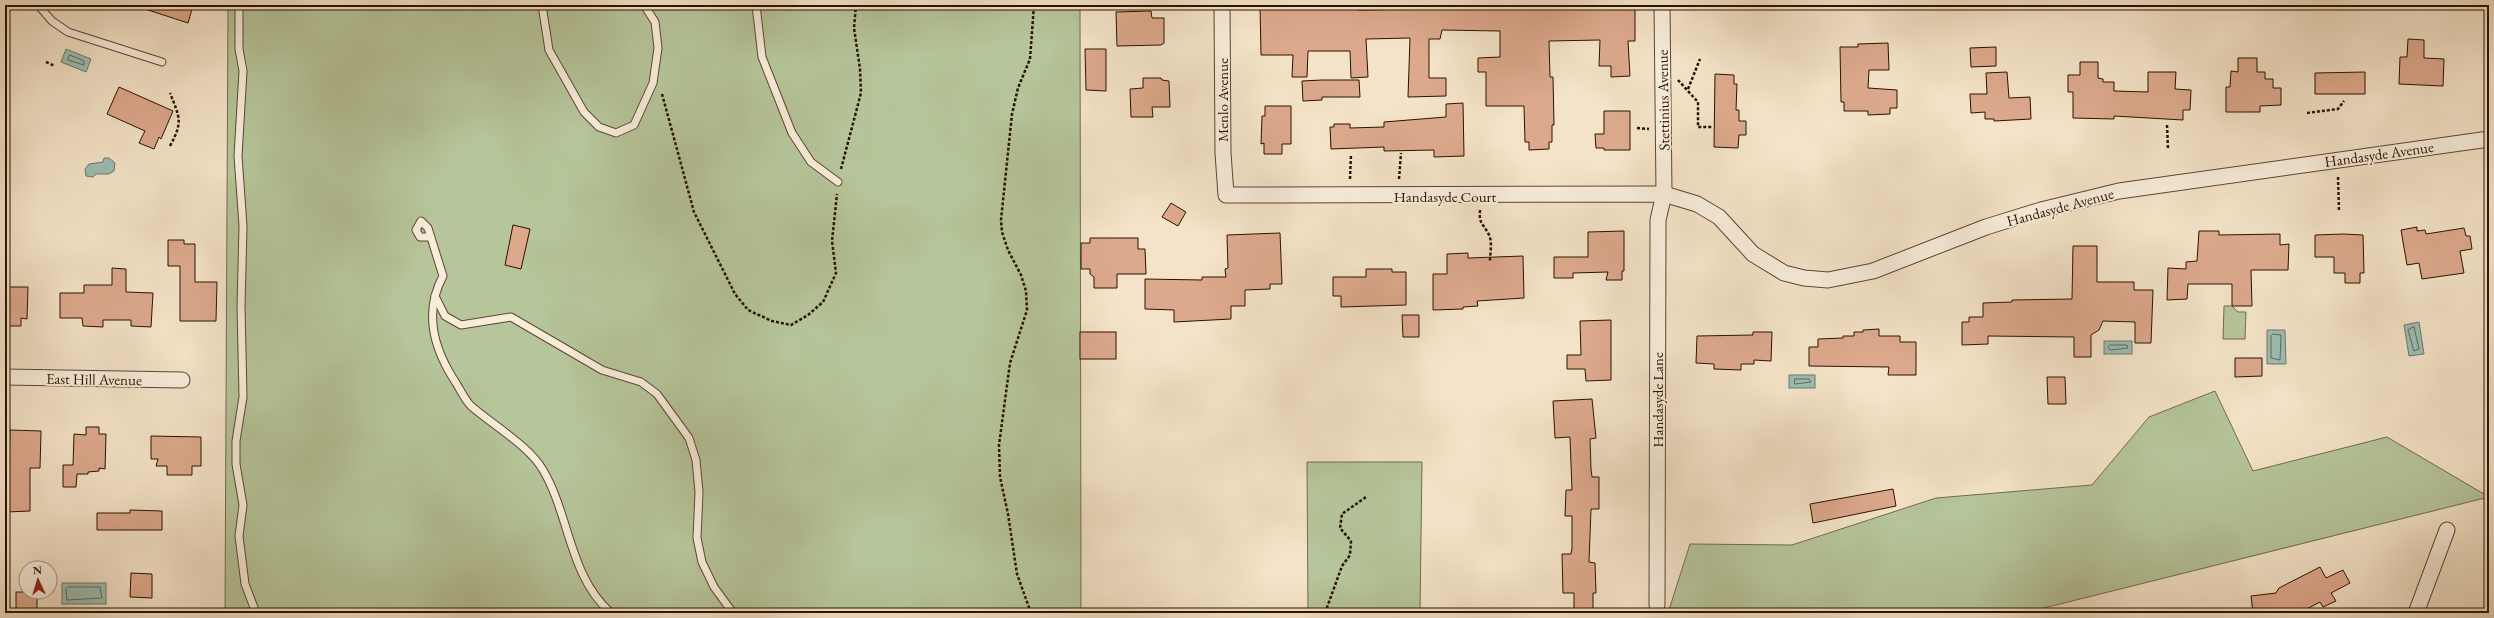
<svg xmlns="http://www.w3.org/2000/svg" width="2494" height="618" font-family="'EB Garamond',serif">
	<style>
		.green { fill: #b6c59a; stroke: #706c4d }
		.water { fill: #9cbeb4; stroke: #6e796c }
		.lines { fill: none; stroke-linecap: round; stroke-linejoin: round }
		.shore { stroke: #63685a; stroke-width: 1 }
		.building { fill: #dda98d; stroke: #2a1200 }
		.service-casing { stroke: #5c4632; stroke-width: 9 }
		.minor-casing { stroke: #5c4632; stroke-width: 17 }
		.path { stroke: #2a1200; stroke-width: 2.5; stroke-dasharray: 3 2; stroke-linecap: butt }
		.service { stroke: #f8eddb; stroke-width: 7 }
		.minor { stroke: #f8eddb; stroke-width: 15 }
		.labels { text-anchor: middle; dominant-baseline: central; stroke-width: 4; stroke-linejoin: round; paint-order: stroke }
		.street-label { font-size: 15px; fill: #2a1200; stroke: #f8eddb }
	</style>
	<rect width="100%" height="100%" fill="#f4e3c8"/>
	<filter id="stains"><feTurbulence type="fractalNoise" baseFrequency=".005" numOctaves="4"/><feColorMatrix values="0 0 0 0 .2 0 0 0 0 .09 0 0 0 0 .02 0 0 0 .5 -.17"/></filter>
	<radialGradient id="worn" r=".72"><stop offset=".6" stop-color="#630" stop-opacity="0"/><stop offset="1" stop-color="#630" stop-opacity=".3"/></radialGradient>
	<g class="green">
		<path d="M228 5H1080L1081 613H225Z"/>
		<path d="M2224 306H2232L2238 312H2246L2245 339H2223Z"/>
		<path d="M2215 391 2253 471 2387 437 2489 497 2024 613H1668L1690 544 1792 545 1936 498 2092 485 2149 417Z"/>
		<path d="M1307 462H1422L1420 613H1308Z"/>
	</g>
	<g class="water">
		<path d="M66 49 91 59 86 72 61 62Z"/>
		<path d="M104 158H109L115 163 114 171 109 174H96L93 177 86 176 85 169 89 164 103 162Z"/>
		<path d="M2419 322 2424 354 2409 356 2404 325Z"/>
		<path d="M2267 330H2285L2286 364H2267Z"/>
		<rect x="2104" y="341" width="28" height="13"/>
		<rect x="1789" y="375" width="26" height="13"/>
		<rect x="62" y="583" width="44" height="21"/>
	</g>
	<g class="lines">
		<g class="shore">
			<path d="M70 55 84 61V65L68 60Z"/>
			<path d="M2414 327 2419 349 2414 351 2408 330Z"/>
			<path d="M2273 334 2281 335 2280 360 2271 358V336Z"/>
			<path d="M2110 345H2127L2128 348 2110 350 2108 347Z"/>
			<path d="M1795 379H1809L1811 382 1795 384Z"/>
			<path d="M68 587H100L102 598 67 600 66 589Z"/>
		</g>
	</g>
	<g class="building">
		<path d="M142 5H179L192 9 188 23 142 8Z"/>
		<path d="M1260 5H1289V9H1335V5H1358V10L1417 9 1427 8V5H1635V41H1628L1630 76 1611 77V66H1599L1600 40 1549 41 1550 77H1553L1554 125H1552V142H1549V149L1529 150V142H1525L1524 106H1486V72H1478V58L1500 57V31L1442 30 1440 39H1429V78H1446V96L1408 97 1410 38 1366 39 1368 77 1351 78 1350 51H1308L1307 77H1292L1293 55H1261Z"/>
		<path d="M1151 11 1152 18H1164V43L1161 45 1117 46 1116 12Z"/>
		<path d="M2408 39 2424 40V58L2444 59 2443 86 2399 84 2400 57H2407Z"/>
		<path d="M1888 43 1889 70H1869L1868 88 1897 90V108H1890V114L1868 115V111H1844V102H1841L1840 47H1858V44Z"/>
		<path d="M1996 47V66L1971 67 1970 48Z"/>
		<path d="M1085 49H1106V91L1086 90Z"/>
		<path d="M2238 58H2257V72H2265V79H2273V88H2281V105L2260 106V112H2226V87H2230L2231 71 2238 72Z"/>
		<path d="M2080 62H2098V78L2103 79V82H2114V91L2148 92V72H2176L2175 89 2191 90 2190 110H2183V120L2114 116V119L2073 118V92H2068V75H2080Z"/>
		<path d="M2007 72 2009 98 2030 97 2031 119 1994 121V119H1985V112L1971 113 1970 94H1987L1986 73Z"/>
		<path d="M2365 72V94H2315V73Z"/>
		<path d="M1715 74 1734 75V84H1737L1736 110H1739V121H1746V135H1739L1738 148 1714 147Z"/>
		<path d="M1143 78H1161L1162 80 1169 81 1170 107H1152L1153 117H1131L1130 89 1143 88Z"/>
		<path d="M1322 80H1359L1360 97H1322V100L1303 101 1302 81Z"/>
		<path d="M119 87 173 111 161 139 159 137 154 149 139 143 145 131 107 114Z"/>
		<path d="M1463 103 1464 156 1434 157V150L1384 151V147L1331 149 1330 127H1334V124H1350V128L1384 127V122L1446 117V104Z"/>
		<path d="M1265 106H1291V144H1282V154H1264V143L1261 144 1262 116H1265Z"/>
		<path d="M1604 111H1630V150H1604V148H1596L1595 134H1604Z"/>
		<path d="M1171 203 1186 212 1178 226 1162 217Z"/>
		<path d="M513 225 530 229 521 269 505 265Z"/>
		<path d="M2417 227V231L2425 230 2426 234 2464 228 2466 236H2470L2472 249 2460 251 2464 273 2422 279 2419 263 2407 265 2401 230Z"/>
		<path d="M1624 231V271H1622V280H1606L1608 272 1573 273V278H1554V257H1588V232Z"/>
		<path d="M2199 231H2219V235L2280 234V245L2289 244 2288 270H2251L2252 306H2232V284H2188L2187 299 2167 300 2168 268 2186 269V262L2197 261Z"/>
		<path d="M1280 233 1282 284H1270V289L1245 290V306H1231V319L1174 322V310L1145 309V279L1202 280V277H1226L1225 269 1228 268 1227 235Z"/>
		<path d="M2343 234 2363 235 2364 273H2360V283H2345V273H2334V257H2315V235Z"/>
		<path d="M1090 238H1138V249H1145L1146 274H1117V288H1094V277L1090 274V269H1081V243H1090Z"/>
		<path d="M168 240H184V244H195V282H217L216 321H180V266H168Z"/>
		<path d="M2073 246H2097V282H2134V290H2153L2151 343H2135V322L2103 321 2099 330 2091 335V357H2074V337L1988 336V344L1962 345V322H1969V317H1983V303L2012 302V300L2072 299Z"/>
		<path d="M1468 253V258L1523 256 1524 298 1477 301 1478 306 1463 307V309L1433 310V274H1447V254Z"/>
		<path d="M112 268 126 269V292L153 293 151 327 131 326V320H103V327L83 326 82 318H60V293H84V285H112Z"/>
		<path d="M1366 269H1392V272H1406V305L1341 307V296H1333V277H1366Z"/>
		<path d="M5 287H28L27 319 21 318V326H5Z"/>
		<path d="M1402 315H1419V337H1403Z"/>
		<path d="M1611 320V380L1586 381 1585 369H1567V355H1581L1580 321Z"/>
		<path d="M1879 329V336H1900V342H1916V375H1888L1889 367 1809 366V347H1818V339L1843 338V336H1854V332H1863V330Z"/>
		<rect x="1080" y="332" width="36" height="27"/>
		<path d="M1753 332H1772L1771 361 1754 360V364H1741V370L1714 369V364L1696 363 1697 336 1753 335Z"/>
		<path d="M2235 358H2262V376L2235 377Z"/>
		<path d="M2047 377H2065L2066 404H2048Z"/>
		<path d="M1592 399 1596 438 1590 439 1591 469 1592 477H1599V509H1591L1589 562 1595 563 1596 593H1593V613H1574V593H1563L1562 554H1571L1572 548V516H1565L1566 490H1572L1570 437 1555 438 1553 401Z"/>
		<path d="M86 427H99V434H106L105 469 99 468V471L88 472V474H77L76 487H63V465H73L74 434 86 435Z"/>
		<path d="M10 430 41 431 40 468H30V511L7 512Z"/>
		<path d="M151 436 201 437V466H192V475H167V466H156L158 459H151Z"/>
		<path d="M1893 489 1896 506 1813 523 1810 504Z"/>
		<path d="M130 510 162 511V530H97V513H130Z"/>
		<path d="M2320 567 2326 578 2343 570 2350 583 2331 593 2336 601 2323 607 2320 602 2299 613H2253L2251 596 2276 593 2279 588Z"/>
		<path d="M131 573 152 574V598L130 597Z"/>
		<rect x="16" y="592" width="21" height="21"/>
	</g>
	<g class="lines">
		<defs>
			<g id="service">
				<path d="M38 5 52 21 68 32 162 62"/>
				<path d="M239 5V49L243 71 238 156 243 226 241 307 243 397 236 441V464L243 505 239 536 245 584 256 613"/>
				<path d="M542 5 549 50 584 112 599 127 616 133 634 125 653 83 658 48 655 22 644 5"/>
				<path d="M756 5 762 57 792 133 811 162 838 182"/>
				<path d="M431 237H420L416 230 421 221 428 228 443 276C423 313 434 350 456 383 461 391 465 400 471 406 493 425 529 446 543 470 570 516 569 576 611 613"/>
				<path d="M435 296 445 316 461 325 511 317 602 370 641 382 657 394 689 438 696 460 699 492 697 538 702 562 714 587 733 613"/>
			</g>
			<g id="minor">
				<path d="M1222 5 1223 153 1226 195 1664 194 1697 204 1719 217 1753 254 1784 273 1804 278 1828 280 1873 271 1986 227 2041 210 2119 191 2489 139"/>
				<path d="M5 377 182 380"/>
				<path d="M1657 605 1658 220 1664 194 1662 5"/>
				<path d="M2416 613 2447 530"/>
			</g>
		</defs>
		<use href="#service" class="service-casing"/>
		<use href="#minor" class="minor-casing"/>
		<g class="path">
			<path d="M46 62 55 66"/>
			<path d="M1678 80 1698 102V127H1712"/>
			<path d="M1688 89 1700 59"/>
			<path d="M662 94 694 212 735 294 748 310 772 321 791 325 808 315 823 302 836 273 832 241 837 194"/>
			<path d="M2307 113 2338 109 2344 101"/>
			<path d="M2167 125 2168 149"/>
			<path d="M1637 128 1649 129"/>
			<path d="M170 146C183 122 180 118 170 93"/>
			<path d="M841 169 861 93 860 69 854 28 856 5"/>
			<path d="M2338 177 2339 211"/>
			<path d="M1350 179 1351 154"/>
			<path d="M1399 179 1401 153"/>
			<path d="M1480 210C1479 224 1482 222 1488 233 1493 241 1490 252 1490 261"/>
			<path d="M1031 613 1017 574 1008 514 1000 477 999 445 1010 363 1027 310 1026 291 1021 275 1008 250 1002 232 1001 220 1012 114 1018 88 1030 59 1034 5"/>
			<path d="M1325 613 1342 566 1350 555 1351 541 1340 528 1342 514 1366 497"/>
		</g>
		<use href="#service" class="service"/>
		<use href="#minor" class="minor"/>
	</g>
	<g class="labels">
		<g class="street-label">
			<text transform="translate(1222 100) rotate(-90)">Menlo Avenue</text>
			<text transform="translate(1663 100) rotate(-91)">Stettinius Avenue</text>
			<text transform="translate(2379 154) rotate(-8)">Handasyde Avenue</text>
			<text x="1445" y="196">Handasyde Court</text>
			<text transform="translate(2060 207) rotate(-15)">Handasyde Avenue</text>
			<text transform="translate(94 379) rotate(1)">East Hill Avenue</text>
			<text transform="translate(1657 400) rotate(-90)">Handasyde Lane</text>
		</g>
	</g>
	<rect width="2494" height="618" fill="none" stroke="#f4e3c8" stroke-width="20"/>
	<rect x="6" y="6" width="2482" height="606" fill="none" stroke="#2a1200" stroke-width="2"/>
	<rect x="10" y="10" width="2474" height="598" fill="none" stroke="#2a1200"/>
	<g transform="translate(38 580) rotate(356)"><circle r="19" fill="#f8eddb" stroke="#a69583"/>
	<path d="M0-3L7 15L0 10L-7 15Z" fill="#8f2418"/>
	<text y="-6" font-size="11" font-weight="bold" text-anchor="middle" fill="#2a1200">N</text>
	</g>
	<rect width="100%" height="100%" filter="url(#stains)"/>
	<rect width="100%" height="100%" fill="url(#worn)"/>
</svg>
